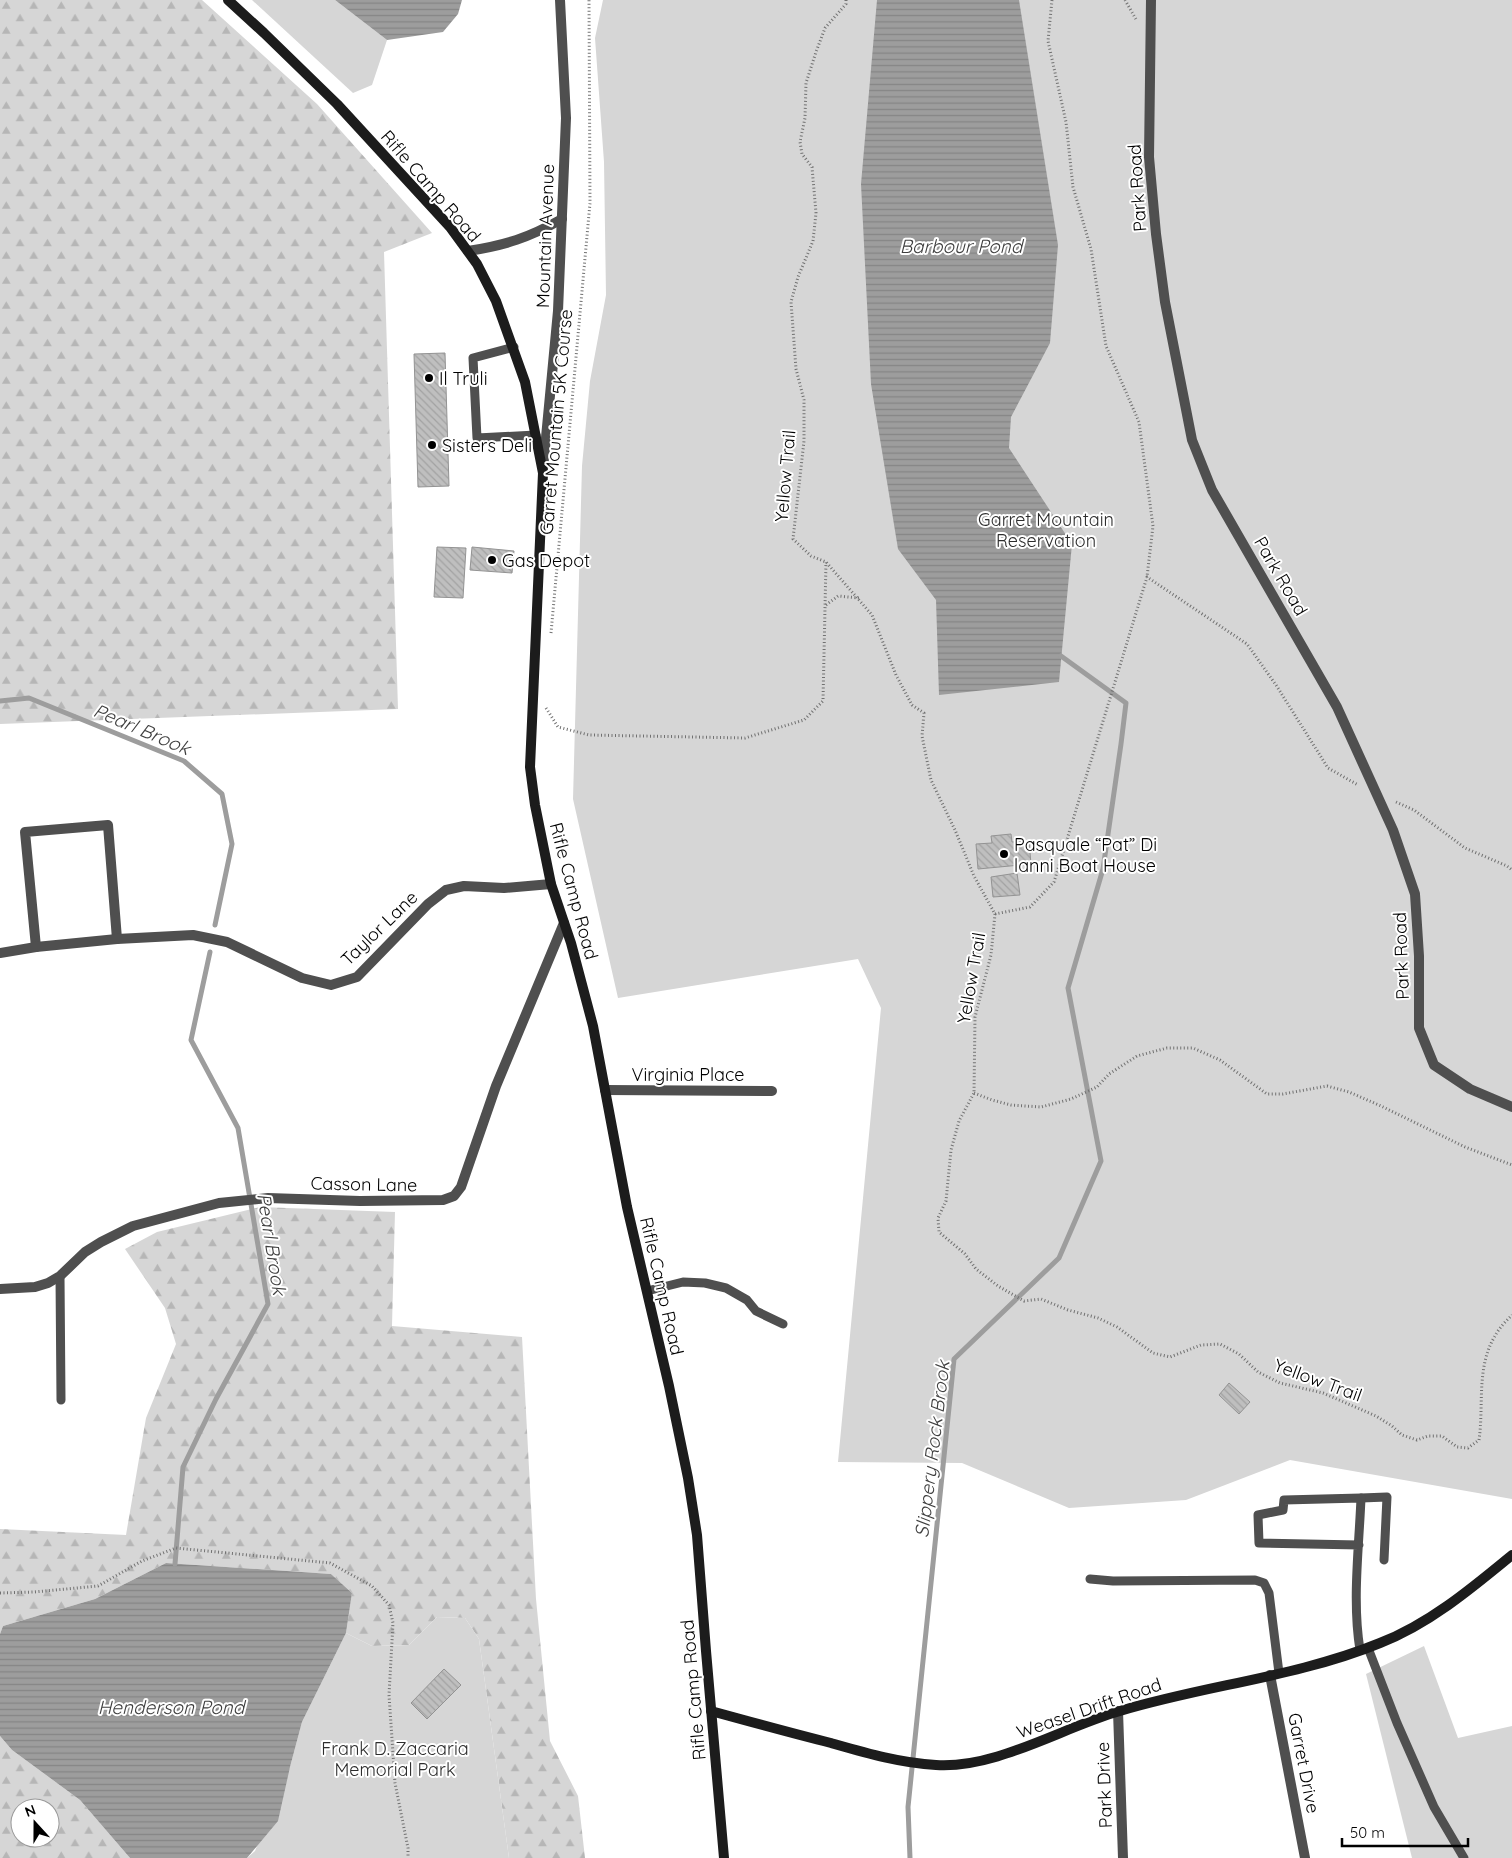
<svg xmlns="http://www.w3.org/2000/svg" width="1512" height="1858" font-family="Quicksand,sans-serif">
	<style>
		.forest { fill: url(#forest-firs); fill-rule: evenodd }
		.green { fill: #d6d6d6 }
		.water { fill: url(#water-rules) }
		.lines { fill: none; stroke-linecap: round; stroke-linejoin: round }
		.stream { stroke: #9d9d9d; stroke-width: 5 }
		.building { fill: url(#building-back-hatch); stroke: #939393 }
		.path { stroke: #717171; stroke-width: 3; stroke-dasharray: 1 2.5; stroke-linecap: butt }
		.lane { stroke: #4f4f4f; stroke-width: 9 }
		.street { stroke: #4f4f4f; stroke-width: 10 }
		.secondary { stroke: #1c1c1c; stroke-width: 10 }
		.poi-dot { fill: #000; stroke: #fff; stroke-width: 2 }
		.labels { text-anchor: middle; dominant-baseline: central; stroke-width: 4; stroke-linejoin: round; paint-order: stroke }
		.street-label { font-size: 18px; fill: #000; stroke: #fff }
		.poi-label { font-size: 18px; fill: #000; stroke: #fff; text-anchor: start }
		.park-label { font-size: 18px; fill: #2d2d2d; stroke: #fff }
		.water-label { font-size: 19px; font-style: italic; fill: #3e3e3e; stroke: #fff }
	</style>
	<defs>
		<pattern id="forest-firs" width="22" height="20" patternUnits="userSpaceOnUse" patternTransform="scale(1.25)"><rect width="22" height="20" fill="#d6d6d6"/><path d="M5 1l3.5 6h-7zM16 11l3.5 6h-7z" fill="#b6b6b6"/></pattern>
		<pattern id="water-rules" width="6" height="5" patternUnits="userSpaceOnUse" patternTransform="scale(1.25)"><rect width="6" height="5" fill="#9d9d9d"/><path d="M0 2.5h6" fill="none" stroke="#858585"/></pattern>
		<pattern id="building-back-hatch" width="6" height="6" patternUnits="userSpaceOnUse" patternTransform="scale(1.25)"><rect width="6" height="6" fill="#bfbfbf"/><path d="M-1 5l2 2M0 0l6 6M5-1l2 2" fill="none" stroke="#a2a2a2"/></pattern>
	</defs>
	<rect width="100%" height="100%" fill="#fff"/>
	<g class="forest">
		<path d="M0 0H202L317 104 432 233 384 252 398 709 0 724Z"/>
		<path d="M260 1207 395 1212 392 1326 522 1337 536 1599 550 1741 578 1796 585 1858H509L479 1639 465 1618 437 1617 409 1645 372 1646 346 1633 352 1593 331 1574 166 1563 95 1599 3 1626 0 1634V1529L126 1535 146 1418 176 1344 165 1308 125 1249 157 1232Z"/>
		<path d="M0 1736 12 1750 80 1800 130 1858H0ZM20 1808H50V1838H20Z"/>
	</g>
	<g class="green">
		<path d="M252 0H335L387 40 372 85 353 93Z"/>
		<path d="M603 0H1512V1499L1290 1460 1186 1500 1069 1508 962 1463 838 1462 881 1008 858 959 618 998 573 799 582 466 590 381 606 295 604 162 595 38Z"/>
		<path d="M437 1617 465 1618 479 1639 509 1858H247L255 1851 290 1767 302 1722 346 1633 372 1646 409 1645Z"/>
		<path d="M1424 1646 1458 1738 1512 1726V1858H1412L1366 1674Z"/>
	</g>
	<g class="water">
		<path d="M335 0H462L458 14 443 32 387 40Z"/>
		<path d="M877 0H1019L1058 245 1050 343 1011 417 1009 448 1072 544 1059 682 939 695 936 600 898 549 871 384 861 184Z"/>
		<path d="M166 1563 331 1574 352 1593 346 1633 302 1722 290 1767 278 1821 247 1858H130L80 1800 12 1750 0 1736V1634L3 1626 95 1599Z"/>
	</g>
	<g class="lines">
		<g class="stream">
			<path d="M0 701 29 698 184 761 222 794 232 844 215 925"/>
			<path d="M175 1564 183 1467 216 1399 268 1304 238 1128 191 1040 210 952"/>
			<path d="M910 1858 908 1807 954 1359 1059 1258 1101 1161 1068 988 1103 869 1121 744 1126 703 1061 656"/>
		</g>
	</g>
	<g class="building">
		<path d="M445 353 449 486 418 487 414 354Z"/>
		<path d="M437 547 466 548 463 598 434 597Z"/>
		<path d="M472 547 514 551 512 573 470 570Z"/>
		<path d="M1011 834 1012 842 1029 841 1031 864 978 869 976 844 992 843 991 836Z"/>
		<path d="M1017 873 1020 895 993 897 991 877Z"/>
		<path d="M1229 1383 1250 1402 1239 1414 1219 1395Z"/>
		<path d="M444 1669 461 1685 427 1719 411 1703Z"/>
	</g>
	<g class="lines">
		<g class="path">
			<path d="M846 0V4L825 28 816 52 806 83 805 118 800 142 802 154 812 167 816 213 813 241 798 277 791 302 796 369 804 400V441L793 539 811 556 826 562 872 615 896 675 912 705 924 713 922 736 931 780 955 830 974 876 995 914 991 955 975 1017 974 1093 959 1121 951 1150 946 1201 938 1218 939 1232 965 1254 976 1269 998 1286 1024 1301 1041 1299 1068 1310 1098 1318 1117 1327 1153 1353 1170 1357 1201 1345 1220 1344 1239 1354 1258 1372 1280 1383 1323 1393 1376 1416 1392 1426 1402 1435 1417 1440 1428 1436H1442L1457 1447 1468 1448 1479 1440C1484 1406 1476 1367 1495 1336 1499 1328 1506 1321 1512 1315"/>
			<path d="M1052 0 1048 41 1066 122 1073 187 1091 249 1106 346 1139 422 1153 526 1147 577"/>
			<path d="M1125 0 1137 21"/>
			<path d="M826 605 838 596 859 598"/>
			<path d="M551 633 590 203 589 0"/>
			<path d="M546 708 558 727 589 735 745 738 804 720 823 701 826 562"/>
			<path d="M1396 802 1414 810 1465 848 1507 866 1512 870"/>
			<path d="M995 914 1030 907 1054 882 1147 577 1247 644 1276 685 1328 768 1358 785"/>
			<path d="M974 1093 992 1100 1011 1105 1041 1107 1071 1099 1097 1087 1109 1074 1137 1056 1167 1048H1193L1220 1060 1267 1094H1283L1327 1086 1349 1092 1381 1106 1465 1147 1512 1165"/>
			<path d="M0 1593 34 1592 98 1586 142 1561 176 1548 330 1563 372 1586 389 1605 393 1623 389 1695 395 1783 408 1848V1858"/>
		</g>
		<g class="lane">
			<path d="M514 347 473 358 477 438 536 435"/>
			<path d="M60 1276 61 1400"/>
			<path d="M647 1291 683 1282 705 1283 726 1288 747 1300 756 1311 783 1324"/>
			<path d="M1361 1498 1387 1497 1384 1560"/>
			<path d="M1359 1545 1259 1543 1258 1515 1283 1510 1284 1500 1361 1498C1359 1548 1352 1601 1360 1650"/>
			<path d="M1090 1579 1113 1581 1255 1580 1264 1583 1269 1593 1279 1673"/>
			<path d="M1368 1648 1397 1723 1434 1807 1464 1858"/>
		</g>
		<g class="street">
			<path d="M1151 0 1149 157 1156 234 1165 302 1192 440 1212 490 1337 707 1393 830 1415 894 1419 956V1028L1434 1065 1470 1089 1512 1107"/>
			<path d="M468 251C506 245 528 238 562 219"/>
			<path d="M543 469 558 311 566 118 560 0"/>
			<path d="M36 947 25 832 108 825 117 939"/>
			<path d="M0 953 36 947 117 939 193 935 227 942 302 978 331 985 357 977 428 904 446 890 464 886 504 888 551 884"/>
			<path d="M605 1090 772 1091"/>
			<path d="M0 1289 35 1287 48 1283 60 1276 85 1252 101 1242 133 1226 219 1203 268 1198 360 1201 443 1200 454 1196 461 1187 496 1086 564 923"/>
			<path d="M1270 1675 1305 1858"/>
			<path d="M1118 1711 1123 1858"/>
		</g>
		<g class="secondary">
			<path d="M228 0 264 33 337 104 450 227 477 264 496 301 525 382 543 473 530 767 535 805 551 884 571 943 593 1026 627 1207 669 1386 688 1478 697 1535 706 1651 724 1858"/>
			<path d="M711 1711C751 1722 791 1733 831 1743 866 1753 900 1763 936 1765 996 1769 1063 1727 1120 1711 1206 1685 1297 1677 1380 1643 1429 1624 1472 1588 1512 1555"/>
		</g>
	</g>
	<g class="poi-dot">
		<circle cx="429" cy="378" r="5"/>
		<circle cx="432" cy="445" r="5"/>
		<circle cx="492" cy="560" r="5"/>
		<circle cx="1004" cy="854" r="5"/>
	</g>
	<g class="labels">
		<g class="street-label">
			<text transform="translate(431 186) rotate(49)">Rifle Camp Road</text>
			<text transform="translate(1137 188) rotate(-94)">Park Road</text>
			<text transform="translate(545 236) rotate(-88)">Mountain Avenue</text>
			<text transform="translate(556 422) rotate(-85)">Garret Mountain 5K Course</text>
			<text transform="translate(785 476) rotate(-85)">Yellow Trail</text>
			<text transform="translate(1281 576) rotate(60)">Park Road</text>
			<text transform="translate(574 891) rotate(75)">Rifle Camp Road</text>
			<text transform="translate(379 928) rotate(-44)">Taylor Lane</text>
			<text transform="translate(1401 956) rotate(-92)">Park Road</text>
			<text transform="translate(971 978) rotate(-80)">Yellow Trail</text>
			<text x="688" y="1074">Virginia Place</text>
			<text transform="translate(364 1184) rotate(1)">Casson Lane</text>
			<text transform="translate(662 1286) rotate(77)">Rifle Camp Road</text>
			<text transform="translate(1318 1380) rotate(20)">Yellow Trail</text>
			<text transform="translate(693 1690) rotate(-95)">Rifle Camp Road</text>
			<text transform="translate(1089 1708) rotate(-19)">Weasel Drift Road</text>
			<text transform="translate(1304 1763) rotate(79)">Garret Drive</text>
			<text transform="translate(1104 1785) rotate(-92)">Park Drive</text>
		</g>
		<g class="poi-label">
			<text x="439" y="378">Il Truli</text>
			<text x="442" y="445">Sisters Deli</text>
			<text x="502" y="560">Gas Depot</text>
			<text x="1014" y="844">Pasquale “Pat” Di<tspan x="1014" dy="21">lanni Boat House</tspan></text>
		</g>
		<g class="park-label">
			<text x="1046" y="519">Garret Mountain<tspan x="1046" dy="21">Reservation</tspan></text>
			<text x="395" y="1748">Frank D. Zaccaria<tspan x="395" dy="21">Memorial Park</tspan></text>
		</g>
		<g class="water-label">
			<text x="961" y="246">Barbour Pond</text>
			<text transform="translate(142 729) rotate(23)">Pearl Brook</text>
			<text transform="translate(272 1244) rotate(81)">Pearl Brook</text>
			<text transform="translate(932 1449) rotate(-83)">Slippery Rock Brook</text>
			<text x="171" y="1707">Henderson Pond</text>
		</g>
	</g>
	<g transform="translate(35 1823) rotate(339)"><circle r="24" fill="#ffffff" stroke="#999999"/>
	<path d="M0-4L9 19L0 12L-9 19Z" fill="#000000"/>
	<text y="-8" font-size="14" font-weight="bold" text-anchor="middle" fill="#000000">N</text>
	</g>
	<path d="M1342 1838v8h126v-8" fill="none" stroke="#000000" stroke-width="2.5"/>
	<text x="1350" y="1838" font-size="15" fill="#000000" stroke="#ffffff" stroke-width="4" paint-order="stroke">50 m</text>
</svg>
